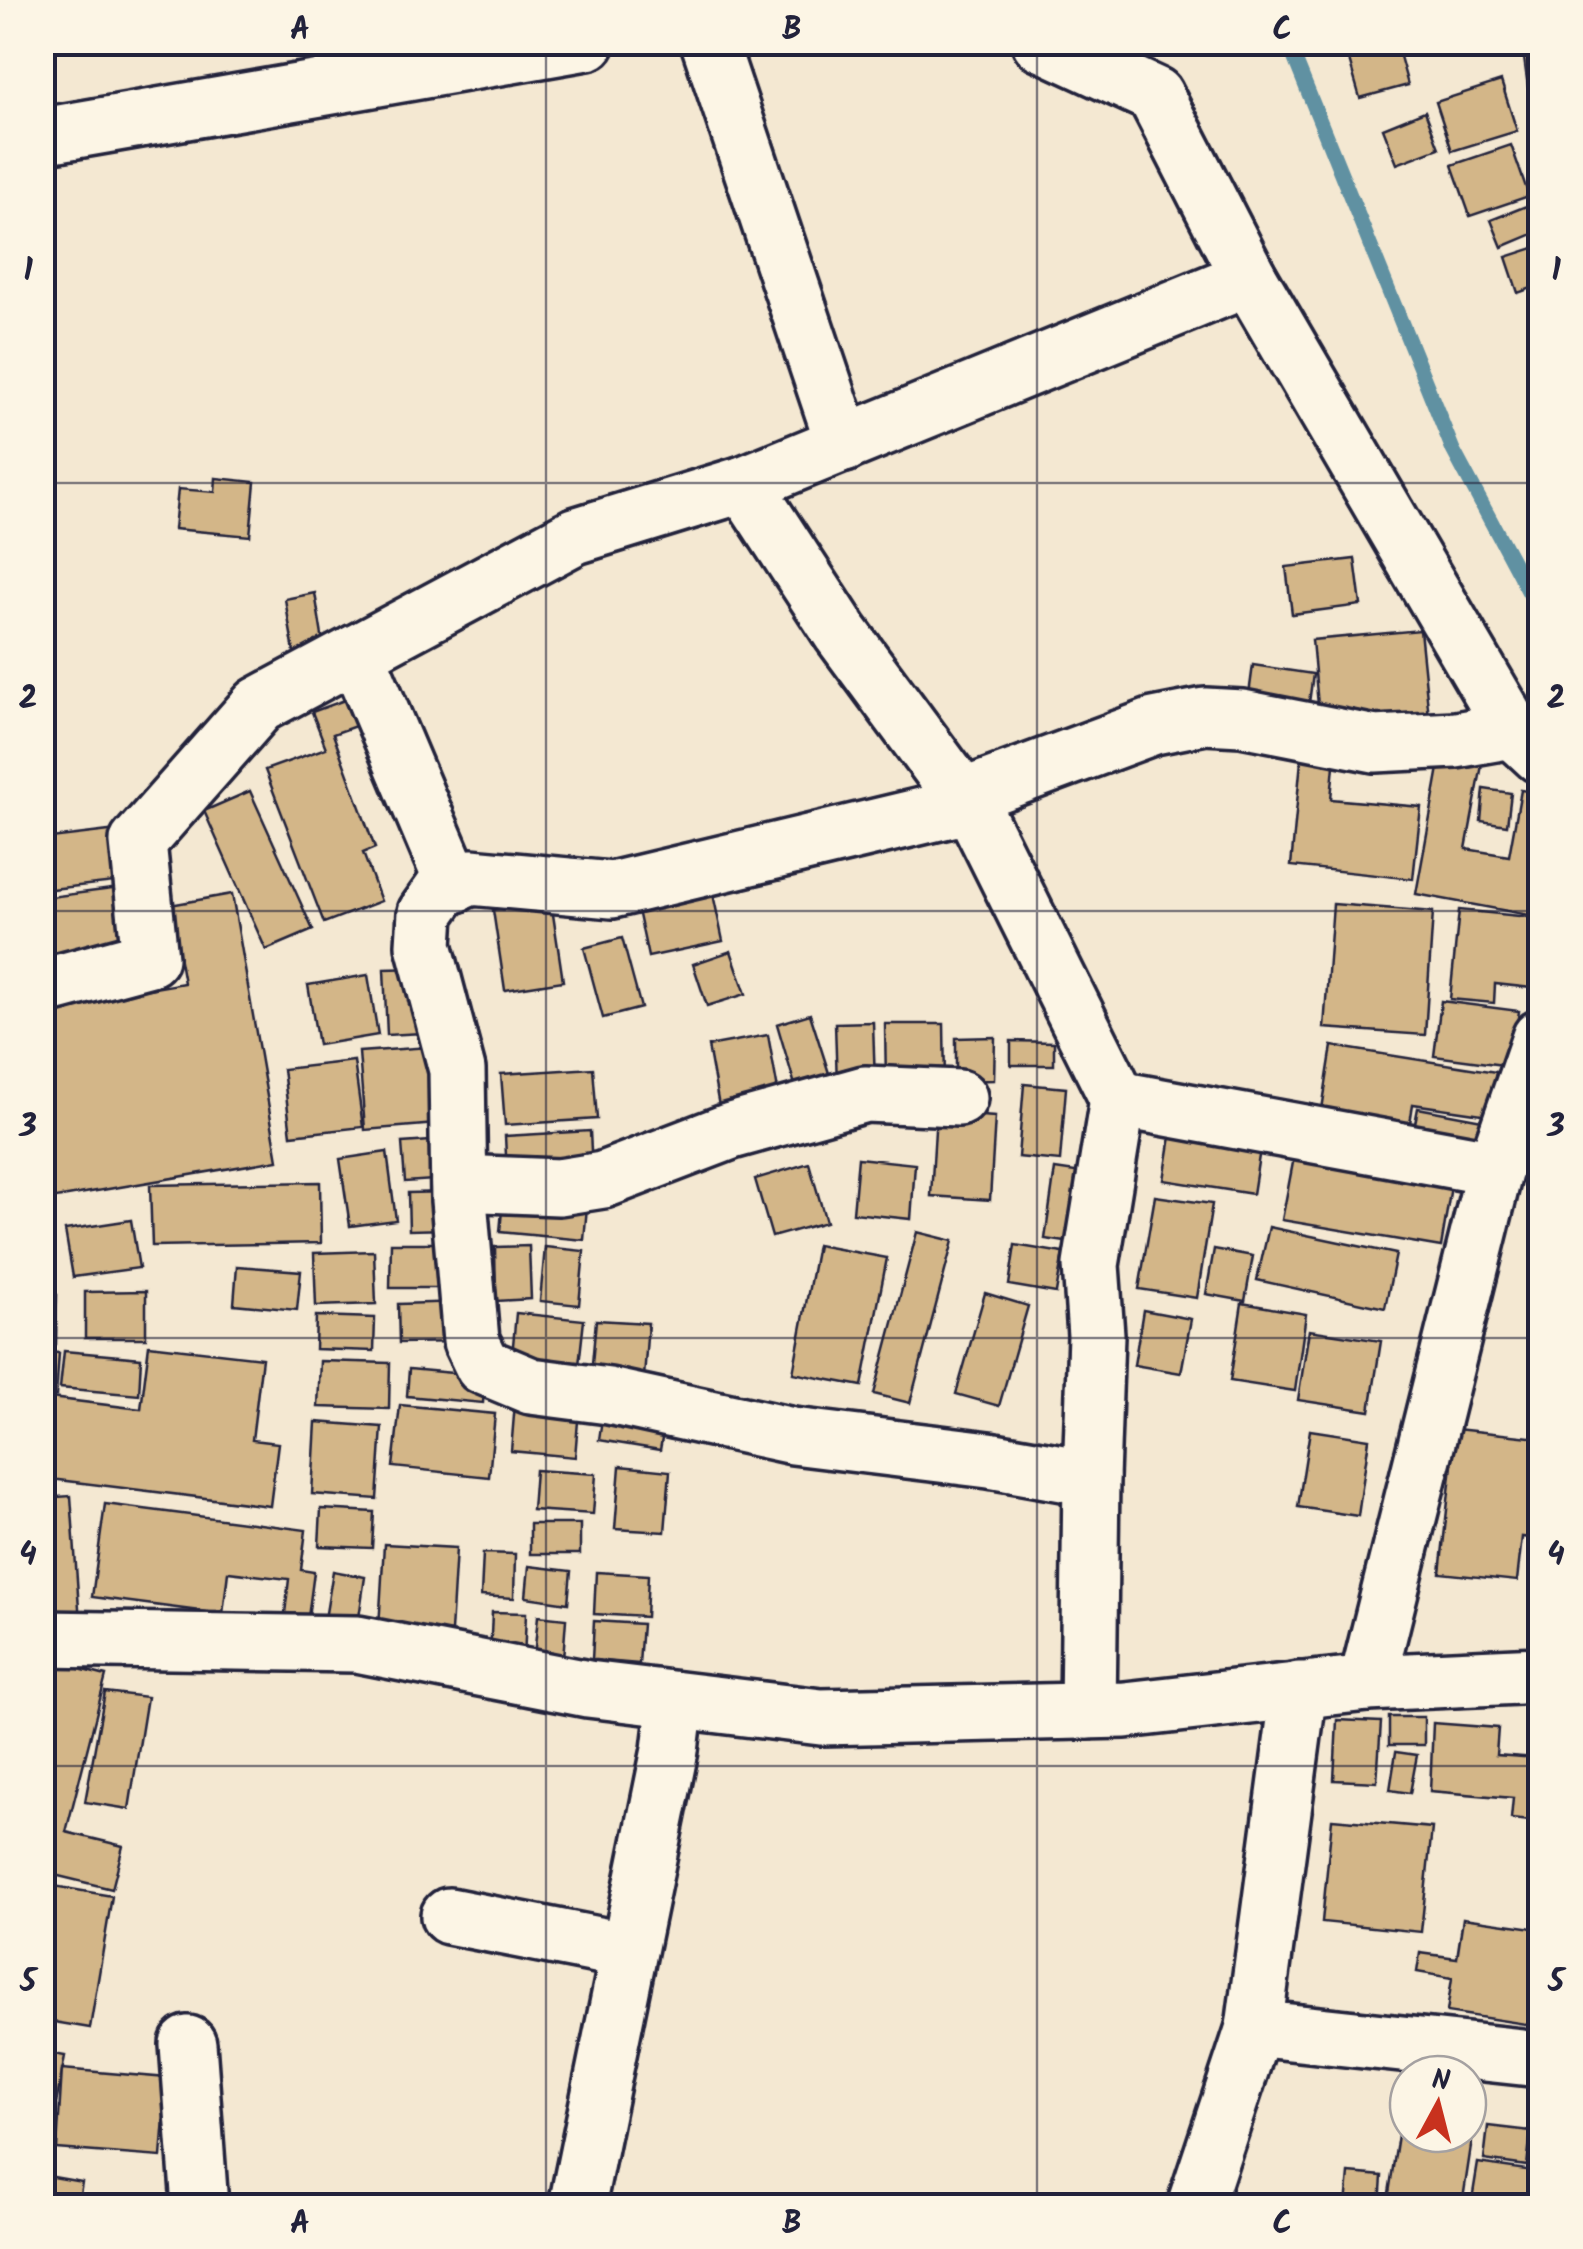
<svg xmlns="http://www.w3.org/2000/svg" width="1583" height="2249" font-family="Kalam,sans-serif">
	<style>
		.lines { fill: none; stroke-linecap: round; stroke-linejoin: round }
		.stream { stroke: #6191a2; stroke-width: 15 }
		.building { fill: #d3b688; stroke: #22223b; stroke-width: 2.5 }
		.minor-casing { stroke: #22223b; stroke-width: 62 }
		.minor { stroke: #fcf5e5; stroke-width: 55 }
		.grid { fill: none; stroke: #22223b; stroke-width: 2.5; stroke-opacity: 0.55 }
		.neatline { fill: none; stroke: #22223b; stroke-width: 4 }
		.grid-label { font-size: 32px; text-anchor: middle; font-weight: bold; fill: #22223b }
	</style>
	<rect width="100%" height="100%" fill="#f4e8d2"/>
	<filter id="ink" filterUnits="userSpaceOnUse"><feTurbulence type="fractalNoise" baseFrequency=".01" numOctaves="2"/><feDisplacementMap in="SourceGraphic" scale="20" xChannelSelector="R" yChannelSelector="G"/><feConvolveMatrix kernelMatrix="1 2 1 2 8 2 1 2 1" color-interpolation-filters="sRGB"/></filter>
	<g filter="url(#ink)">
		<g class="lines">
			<path class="stream" d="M1288 42 1453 450 1540 613"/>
		</g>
		<g class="building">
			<path d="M1357 42H1396L1408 85 1360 98 1345 46Z"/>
			<path d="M1540 55V108L1531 109 1524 58Z"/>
			<path d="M1501 81 1517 131 1452 151 1436 102Z"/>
			<path d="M1425 111 1439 148 1397 164 1383 128Z"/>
			<path d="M1511 145 1529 196 1470 216 1452 165Z"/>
			<path d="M1534 203 1540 220V231L1502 247 1491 220Z"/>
			<path d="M1540 246V285L1518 293 1506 257Z"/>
			<path d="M216 478 255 482 250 536 174 529 178 489 215 492Z"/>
			<path d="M1355 559 1361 605 1292 614 1286 567Z"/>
			<path d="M315 593 324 648 294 652 285 599Z"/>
			<path d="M1420 630 1429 717 1320 727 1312 640Z"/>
			<path d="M1253 665 1313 674 1307 717 1247 709Z"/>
			<path d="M369 691 378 718 333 734 375 848 363 853 381 901 324 923 265 770 326 748 312 712Z"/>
			<path d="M1302 750 1335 754 1331 799 1421 807 1413 879 1291 866Z"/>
			<path d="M1441 757 1482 765 1466 849 1509 856 1521 790 1540 793V917L1416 894Z"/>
			<path d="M1484 789 1511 793 1507 825 1481 821Z"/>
			<path d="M250 791 313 930 266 950 204 811Z"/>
			<path d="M118 830 124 881 42 890V839Z"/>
			<path d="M120 888 128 948 42 958V898Z"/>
			<path d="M232 894 278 1160 44 1200 42 1123 47 1122 42 1093V1007L184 983 170 905Z"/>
			<path d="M713 894 723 941 648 957 638 910Z"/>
			<path d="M551 901 563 981 505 990 493 910Z"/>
			<path d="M1333 904 1433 912 1425 1035 1324 1028Z"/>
			<path d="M1459 910 1539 918 1532 988 1495 984 1494 1003 1450 999Z"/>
			<path d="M622 938 641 1008 603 1018 584 948Z"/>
			<path d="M731 951 746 994 707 1006 693 964Z"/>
			<path d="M419 968 422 1033 387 1035 384 969Z"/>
			<path d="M368 975 378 1035 318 1045 308 985Z"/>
			<path d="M1441 1001 1519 1011 1511 1066 1434 1056Z"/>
			<path d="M810 1014 835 1092 800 1102 777 1024Z"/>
			<path d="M873 1022 875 1084 837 1085 835 1023Z"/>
			<path d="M885 1024H944L945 1083 886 1084Z"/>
			<path d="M768 1035 781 1107 721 1117 708 1046Z"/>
			<path d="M995 1037 994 1080 956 1081V1038Z"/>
			<path d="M1011 1041 1054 1042V1065H1011Z"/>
			<path d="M1332 1046 1496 1072 1489 1115 1413 1104 1408 1136 1320 1122Z"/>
			<path d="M429 1047 436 1124 365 1130 359 1052Z"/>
			<path d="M354 1061 363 1127 291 1135 283 1069Z"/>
			<path d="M593 1068 597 1119 505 1125 501 1074Z"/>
			<path d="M1024 1084 1066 1088 1060 1161 1018 1157Z"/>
			<path d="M1418 1108 1482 1120 1475 1156 1411 1144Z"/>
			<path d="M936 1113 995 1117 990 1200 931 1196Z"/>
			<path d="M1172 1130 1261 1143 1253 1194 1164 1180Z"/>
			<path d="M590 1131 592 1171 507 1175 505 1136Z"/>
			<path d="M445 1140 448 1179 405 1182 402 1143Z"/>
			<path d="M387 1152 396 1220 350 1226 340 1159Z"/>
			<path d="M1295 1152 1452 1180 1441 1247 1282 1220Z"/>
			<path d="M858 1158 915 1164 911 1219 853 1213Z"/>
			<path d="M809 1163 826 1222 772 1237 755 1179Z"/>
			<path d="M1055 1169 1089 1174 1079 1244 1045 1239Z"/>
			<path d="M320 1182 321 1243 152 1246 150 1185Z"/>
			<path d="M447 1192 449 1229 409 1230 408 1193Z"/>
			<path d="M1155 1196 1212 1204 1197 1298 1139 1289Z"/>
			<path d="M503 1199 587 1207 584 1240 500 1232Z"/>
			<path d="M131 1220 139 1268 73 1277 65 1230Z"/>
			<path d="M1269 1227 1396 1254 1385 1308 1257 1280Z"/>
			<path d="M917 1232 953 1241 910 1403 874 1394Z"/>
			<path d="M391 1243H455L454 1288H390Z"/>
			<path d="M817 1245 887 1258 862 1386 793 1373Z"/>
			<path d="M1015 1245 1063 1253 1056 1293 1009 1285Z"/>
			<path d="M529 1246 531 1299 496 1301 495 1247Z"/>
			<path d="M545 1247 584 1251 579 1305 540 1301Z"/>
			<path d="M1214 1249 1253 1256 1245 1301 1206 1294Z"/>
			<path d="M374 1251 376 1304 316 1306 314 1253Z"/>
			<path d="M237 1266 301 1271 297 1310 234 1304Z"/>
			<path d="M146 1291V1338H85V1292Z"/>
			<path d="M985 1293 1028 1306 999 1406 956 1394Z"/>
			<path d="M42 1294 57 1295 56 1344H42Z"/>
			<path d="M462 1302 463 1342 399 1343 398 1304Z"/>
			<path d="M1242 1303 1306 1314 1295 1391 1230 1381Z"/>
			<path d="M1143 1310 1191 1319 1181 1373 1134 1365Z"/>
			<path d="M516 1313 584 1320 578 1374 511 1367Z"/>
			<path d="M316 1316 375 1318 374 1351 315 1349Z"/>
			<path d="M596 1320 648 1323 644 1378 591 1375Z"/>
			<path d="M1309 1330 1381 1341 1370 1411 1298 1400Z"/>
			<path d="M149 1345 262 1358 252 1440 278 1443 270 1506 42 1478V1397L141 1409Z"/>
			<path d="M64 1351 141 1358 139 1395 60 1388Z"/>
			<path d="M42 1352 59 1353 56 1396 42 1395Z"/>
			<path d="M320 1361 390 1363 389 1409 318 1407Z"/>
			<path d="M409 1369 485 1376 483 1403 407 1396Z"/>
			<path d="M515 1403 579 1409 575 1457 511 1451Z"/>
			<path d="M400 1405 495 1414 489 1477 393 1467Z"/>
			<path d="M604 1406 666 1416 660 1450 599 1440Z"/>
			<path d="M316 1422 382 1427 377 1499 312 1494Z"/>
			<path d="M1456 1429 1540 1438V1539L1522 1537 1517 1581 1440 1573Z"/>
			<path d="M1310 1430 1369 1439 1358 1516 1298 1507Z"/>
			<path d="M620 1466 670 1471 665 1532 615 1529Z"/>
			<path d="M535 1470 596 1474 593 1514 532 1510Z"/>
			<path d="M71 1496 80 1622 42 1624V1498Z"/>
			<path d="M105 1504 306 1530 301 1570 314 1572 307 1625 284 1622 289 1579 228 1572 223 1614 92 1597Z"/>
			<path d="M321 1509 374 1512 372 1548 319 1546Z"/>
			<rect x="530" y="1524" width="50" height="30"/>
			<path d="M384 1544 456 1548 451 1632 379 1628Z"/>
			<path d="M483 1553 515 1554 514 1598 481 1596Z"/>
			<path d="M529 1566 571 1571 568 1603 526 1597Z"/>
			<path d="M333 1571 365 1577 357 1631 324 1625Z"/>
			<path d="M596 1572 648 1575 646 1617 594 1614Z"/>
			<path d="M492 1612 526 1613 524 1661 490 1659Z"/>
			<path d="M538 1616 566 1619 563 1659 534 1657Z"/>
			<path d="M594 1621 642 1624 639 1664 592 1660Z"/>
			<path d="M52 1662 106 1676 66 1832 123 1846 112 1889 42 1872V1700Z"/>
			<path d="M105 1692 147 1697 129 1809 85 1802Z"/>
			<rect x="1389" y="1717" width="35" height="28"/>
			<path d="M1337 1720 1381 1722 1377 1782 1334 1780Z"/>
			<path d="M1433 1723 1498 1728 1496 1755 1538 1758 1540 1726V1822L1511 1819 1513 1798 1430 1791Z"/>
			<path d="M1396 1752 1417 1755 1410 1793 1390 1790Z"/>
			<path d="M1332 1819 1432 1828 1421 1932 1322 1922Z"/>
			<path d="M42 1884 112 1896 90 2028 42 2020Z"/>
			<path d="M1463 1918 1540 1929 1539 2026 1447 2012 1452 1978 1417 1972 1420 1953 1457 1958Z"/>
			<path d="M42 2052 65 2056 49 2141 42 2140Z"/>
			<path d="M62 2069 167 2078 161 2157 57 2149Z"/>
			<path d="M1402 2109 1408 2110V2134H1468V2119L1475 2120 1462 2206H1387Z"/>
			<path d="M1488 2126 1531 2131 1527 2166 1484 2160Z"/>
			<path d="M1478 2163 1540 2172 1539 2206H1471Z"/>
			<path d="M1349 2173 1382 2176 1380 2206H1346Z"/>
			<path d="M42 2175 82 2182 78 2206H42Z"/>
		</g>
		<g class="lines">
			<defs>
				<g id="minor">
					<path d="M709 42 844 444"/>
					<path d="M1040 42 1155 95 1249 278 1513 730 1540 755"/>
					<path d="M42 136 587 42"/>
					<path d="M744 484 841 633 979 820 1118 1099 1495 1168"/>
					<path d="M356 653 454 885"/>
					<path d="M963 797 1154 726 1205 716 1242 718 1375 744 1456 740 1513 730"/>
					<path d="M968 805 612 890 471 877 443 889 426 913 424 945 457 1070 459 1200 471 1341 483 1366 531 1386 609 1396 793 1436 989 1460 1091 1478 1088 1711"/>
					<path d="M42 987 150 958 138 842 259 705 575 536 744 484 1249 278"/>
					<path d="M459 1183 559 1187 603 1180 731 1131 865 1094 959 1098"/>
					<path d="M1091 1478 1096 1335 1091 1265 1118 1099"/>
					<path d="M42 1639 357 1644 588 1689 821 1717 1125 1710 1367 1683 1540 1675"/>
					<path d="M1367 1683 1495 1168 1540 1038"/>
					<path d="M449 1916 628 1951"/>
					<path d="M1254 2028 1540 2059"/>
					<path d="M188 2044 200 2206"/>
					<path d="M577 2206 670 1750 676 1700"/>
					<path d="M1195 2206 1254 2028 1299 1690"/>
				</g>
			</defs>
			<use href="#minor" class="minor-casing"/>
			<use href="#minor" class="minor"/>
		</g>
	</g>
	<path class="grid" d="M546 42V2206M1037 42V2206M42 483H1540M42 911H1540M42 1338H1540M42 1766H1540"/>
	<rect width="1583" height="2249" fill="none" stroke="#fcf5e5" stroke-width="110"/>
	<g transform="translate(1438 2104) rotate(7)"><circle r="48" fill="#fcf5e5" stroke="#a5a1a1" stroke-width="2.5"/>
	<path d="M0-8L18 38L0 25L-18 38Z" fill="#c8321e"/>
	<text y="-15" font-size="28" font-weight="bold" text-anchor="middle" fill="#22223b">N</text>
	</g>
	<rect x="55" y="55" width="1473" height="2139" class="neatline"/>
	<g class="grid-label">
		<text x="300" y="39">A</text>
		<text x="792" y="39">B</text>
		<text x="1282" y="39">C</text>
		<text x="28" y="280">1</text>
		<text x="1556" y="280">1</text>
		<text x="28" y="708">2</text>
		<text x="1556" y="708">2</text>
		<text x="28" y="1136">3</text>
		<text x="1556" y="1136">3</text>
		<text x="28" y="1564">4</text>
		<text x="1556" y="1564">4</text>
		<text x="28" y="1991">5</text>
		<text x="1556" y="1991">5</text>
		<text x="300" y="2233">A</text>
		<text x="792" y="2233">B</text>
		<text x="1282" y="2233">C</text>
	</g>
</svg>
